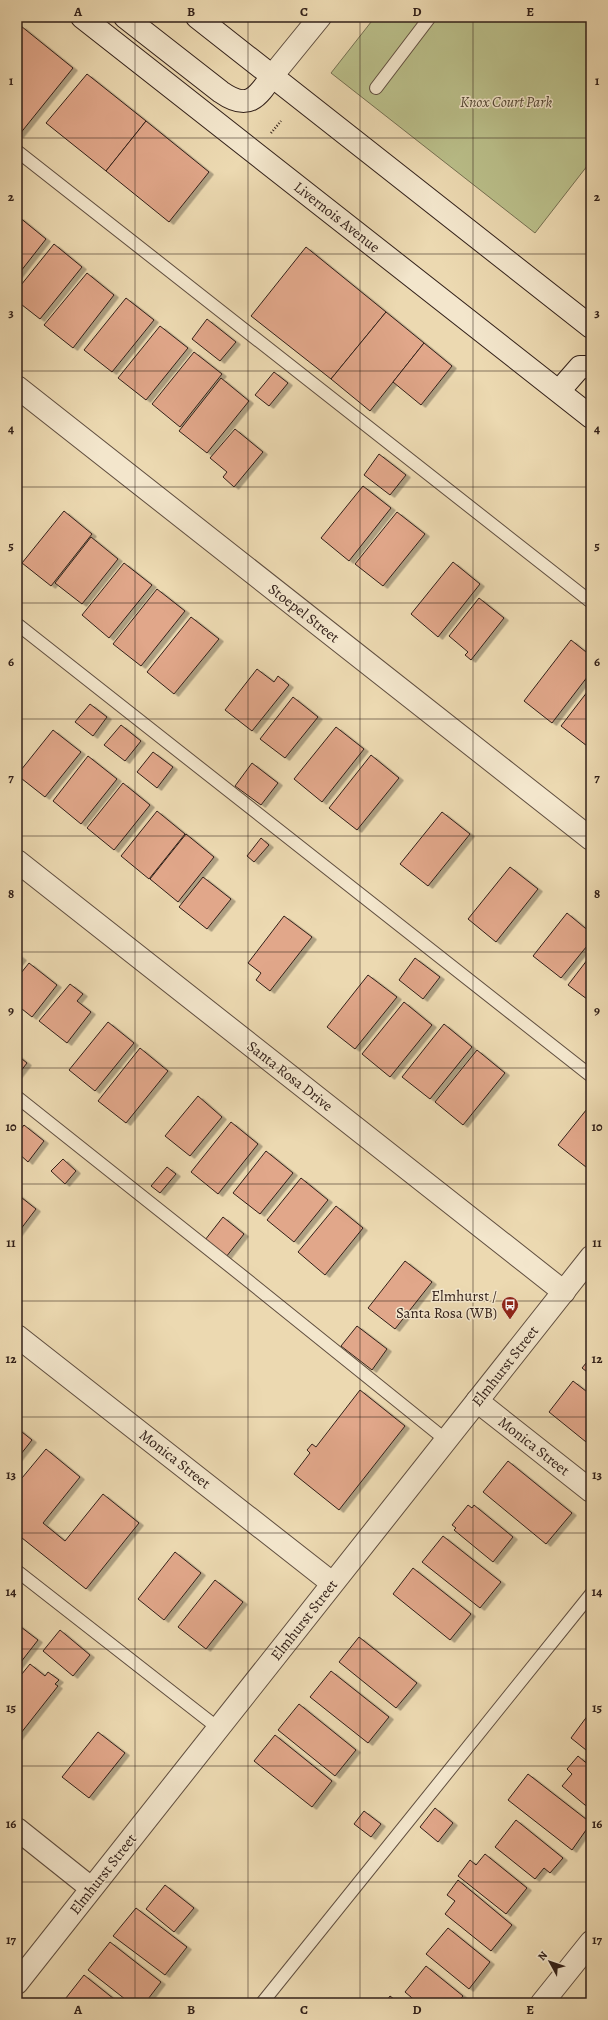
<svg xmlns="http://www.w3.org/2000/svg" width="608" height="2020" font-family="Alegreya,serif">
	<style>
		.green { fill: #babf8a; stroke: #767052 }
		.building { fill: #e1a78a; stroke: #322019; filter: url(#shadow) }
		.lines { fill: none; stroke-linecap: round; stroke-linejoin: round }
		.service-casing { stroke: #604e3f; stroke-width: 14 }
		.minor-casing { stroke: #604e3f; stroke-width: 24 }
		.secondary-casing { stroke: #322019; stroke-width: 24 }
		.path { stroke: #322019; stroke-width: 2.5; stroke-dasharray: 1 2; stroke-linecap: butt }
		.service { stroke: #f3e6cc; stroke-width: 12 }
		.minor { stroke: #f3e6cc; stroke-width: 22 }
		.secondary { stroke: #f3e6cc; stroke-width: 22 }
		.grid { fill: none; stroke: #322019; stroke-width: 1; stroke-opacity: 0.55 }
		.labels { text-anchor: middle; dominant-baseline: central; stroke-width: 3; stroke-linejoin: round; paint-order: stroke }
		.park-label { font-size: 15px; font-style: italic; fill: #544835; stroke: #f3e6cc }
		.street-label { font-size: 15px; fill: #322019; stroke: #f3e6cc }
		.poi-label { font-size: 15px; fill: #322019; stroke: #f3e6cc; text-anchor: end }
		.neatline { fill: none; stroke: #322019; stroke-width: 1.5 }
		.grid-label { font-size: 13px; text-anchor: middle; font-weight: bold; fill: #322019 }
	</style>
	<defs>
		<filter id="shadow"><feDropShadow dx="4.5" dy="2.5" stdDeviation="0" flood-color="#0004"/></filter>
	</defs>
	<rect width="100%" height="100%" fill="#ecd9b1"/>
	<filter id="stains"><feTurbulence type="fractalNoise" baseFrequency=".005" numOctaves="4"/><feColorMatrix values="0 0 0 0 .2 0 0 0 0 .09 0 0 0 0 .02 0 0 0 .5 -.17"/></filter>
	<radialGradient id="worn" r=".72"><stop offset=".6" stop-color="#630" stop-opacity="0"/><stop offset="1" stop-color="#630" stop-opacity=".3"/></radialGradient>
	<path class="green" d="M375 17H591V161L535 233 331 73Z"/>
	<g class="building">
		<path d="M21 26 73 68 19 135 17 134V31Z"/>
		<path d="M87 74 146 121 106 171 46 123Z"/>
		<path d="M146 121 209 172 169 222 106 171Z"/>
		<path d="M19 217 46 239 17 276V219Z"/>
		<path d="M54 244 82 267 40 319 17 301V290Z"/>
		<path d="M306 247 386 312 331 379 251 316Z"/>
		<path d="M87 273 114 295 73 348 44 325Z"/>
		<path d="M126 298 154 320 112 372 84 350Z"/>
		<path d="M386 312 424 343 370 411 331 379Z"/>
		<path d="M207 319 236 342 220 361 192 339Z"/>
		<path d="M160 326 188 348 146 400 118 378Z"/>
		<path d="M424 343 452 366 421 405 393 382Z"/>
		<path d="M194 352 222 374 180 427 152 404Z"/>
		<path d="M274 372 288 383 269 406 255 395Z"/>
		<path d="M221 378 249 401 207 453 179 431Z"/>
		<path d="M235 429 263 452 234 487 223 477 227 472 210 458Z"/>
		<path d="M379 454 406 475 390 495 364 475Z"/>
		<path d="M363 486 391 508 349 561 321 538Z"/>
		<path d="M64 511 92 534 51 586 22 563Z"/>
		<path d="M397 512 425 534 383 586 355 564Z"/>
		<path d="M91 537 118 559 82 604 55 583Z"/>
		<path d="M453 562 480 584 438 637 411 614Z"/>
		<path d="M124 563 152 585 109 638 82 615Z"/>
		<path d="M157 589 185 611 141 666 113 644Z"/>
		<path d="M479 598 504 618 471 660 465 655 468 652 449 636Z"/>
		<path d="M191 617 219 639 174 694 147 672Z"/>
		<path d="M571 640 591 656V672L552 723 524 701Z"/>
		<path d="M257 669 274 682 278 676 289 685 252 731 225 710Z"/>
		<path d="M591 687V749L561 726Z"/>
		<path d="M293 697 318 717 285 758 260 739Z"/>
		<path d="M90 704 107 717 93 736 75 722Z"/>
		<path d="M121 725 141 741 125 761 104 745Z"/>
		<path d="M336 727 364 749 322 802 294 779Z"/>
		<path d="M53 730 81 752 45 797 17 775Z"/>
		<path d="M153 752 173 767 157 788 137 772Z"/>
		<path d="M371 755 399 778 357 830 329 808Z"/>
		<path d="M88 756 117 779 81 824 53 801Z"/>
		<path d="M252 763 278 783 261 805 235 786Z"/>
		<path d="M123 783 150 805 114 850 87 828Z"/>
		<path d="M157 811 185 834 149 879 121 856Z"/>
		<path d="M442 812 470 834 428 886 400 864Z"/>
		<path d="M186 834 214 857 178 902 150 879Z"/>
		<path d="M261 838 269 845 254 862 247 856Z"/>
		<path d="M510 867 538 889 496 942 468 919Z"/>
		<path d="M203 877 231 899 207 929 179 907Z"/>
		<path d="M567 913 591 933V941L561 978 533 956Z"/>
		<path d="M284 916 312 937 270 991 256 980 261 973 248 963Z"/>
		<path d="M17 954 22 958 17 964Z"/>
		<path d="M591 955V1002L568 985Z"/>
		<path d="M415 958 440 977 423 999 399 980Z"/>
		<path d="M29 963 57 985 32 1017 17 1005V978Z"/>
		<path d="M368 975 397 997 355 1049 327 1027Z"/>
		<path d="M70 984 83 994 77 1001 91 1012 67 1043 39 1021Z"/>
		<path d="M404 1002 432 1025 390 1077 362 1054Z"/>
		<path d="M108 1022 134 1043 95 1091 69 1070Z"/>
		<path d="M444 1024 472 1047 430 1099 402 1077Z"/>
		<path d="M140 1048 168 1071 126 1123 98 1101Z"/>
		<path d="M477 1050 505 1073 463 1125 435 1102Z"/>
		<path d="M17 1055 27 1063 17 1076Z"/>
		<path d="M198 1096 222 1117 190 1156 165 1136Z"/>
		<path d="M591 1104V1171L558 1145Z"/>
		<path d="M231 1122 258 1144 218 1194 191 1172Z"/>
		<path d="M24 1125 44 1141 28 1162 17 1152V1134Z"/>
		<path d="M266 1151 293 1173 260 1214 233 1193Z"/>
		<path d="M63 1159 76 1171 65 1184 51 1171Z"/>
		<path d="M167 1167 176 1174 160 1193 151 1186Z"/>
		<path d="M301 1178 328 1200 294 1242 267 1220Z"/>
		<path d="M17 1194 36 1209 17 1234Z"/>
		<path d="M336 1206 363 1228 325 1275 298 1252Z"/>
		<path d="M223 1217 244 1234 226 1257 205 1240Z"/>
		<path d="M405 1261 432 1282 395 1329 368 1308Z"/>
		<path d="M357 1326 387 1349 372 1370 341 1346Z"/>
		<path d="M591 1357V1375L582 1368Z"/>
		<path d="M573 1381 591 1395V1446L549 1412Z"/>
		<path d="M360 1390 405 1426 339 1510 294 1474 310 1453 307 1450 312 1444 316 1447Z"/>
		<path d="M17 1428 32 1440 17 1459Z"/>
		<path d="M46 1449 80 1477 43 1523 65 1541 103 1494 139 1523 86 1589 17 1534V1484Z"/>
		<path d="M508 1461 572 1513 546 1544 483 1492Z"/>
		<path d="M468 1505 472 1508 474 1505 513 1537 493 1562 454 1530 456 1528 452 1525Z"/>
		<path d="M443 1536 501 1582 480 1608 422 1562Z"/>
		<path d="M175 1552 201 1573 164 1620 138 1599Z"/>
		<path d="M413 1568 471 1614 450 1640 393 1594Z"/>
		<path d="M215 1580 243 1602 206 1649 178 1627Z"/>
		<path d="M17 1624 38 1640 17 1667Z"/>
		<path d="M60 1630 90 1655 73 1676 43 1651Z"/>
		<path d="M359 1637 417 1683 396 1708 339 1662Z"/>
		<path d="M30 1664 45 1676 48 1672 59 1680 55 1684 58 1686 17 1738V1680Z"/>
		<path d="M331 1671 389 1717 368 1743 310 1697Z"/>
		<path d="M299 1704 356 1750 335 1776 278 1730Z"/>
		<path d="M591 1711V1754L571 1738Z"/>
		<path d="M98 1732 125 1753 89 1798 62 1777Z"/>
		<path d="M275 1735 332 1781 312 1807 254 1761Z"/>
		<path d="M578 1756 591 1767V1810L562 1786 572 1774 567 1769Z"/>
		<path d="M528 1774 591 1823 572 1850 508 1800Z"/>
		<path d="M435 1808 453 1823 438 1842 420 1827Z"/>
		<path d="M364 1811 381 1824 371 1837 354 1824Z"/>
		<path d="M516 1820 563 1858 550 1873 544 1868 535 1879 495 1847Z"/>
		<path d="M485 1854 527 1888 506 1914 458 1876 470 1860 476 1865Z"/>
		<path d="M458 1880 512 1925 491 1951 445 1914 455 1901 447 1895Z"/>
		<path d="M165 1885 194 1908 174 1932 146 1909Z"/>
		<path d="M136 1908 187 1947 165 1975 113 1936Z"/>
		<path d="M448 1928 490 1962 469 1989 426 1954Z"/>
		<path d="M110 1942 161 1982 145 2003H130L88 1970Z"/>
		<path d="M426 1966 463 1996 457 2003H418L405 1992Z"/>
		<path d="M84 1975 119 2003H62Z"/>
		<path d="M390 1996 399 2003H385Z"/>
	</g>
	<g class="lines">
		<defs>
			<g id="service">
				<path d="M376 88 430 17"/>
				<path d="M17 151 591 602"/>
				<path d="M17 624 591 1076"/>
				<path d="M17 1097 241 1275 446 1440"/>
				<path d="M17 1571 218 1728"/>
				<path d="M262 2003 591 1594"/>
			</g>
			<g id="minor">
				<path d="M272 76 320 17"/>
				<path d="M17 387 591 839"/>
				<path d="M17 861 564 1292"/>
				<path d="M17 1336 332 1583"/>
				<path d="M477 1401 591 1491"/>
				<path d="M17 1829 91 1888"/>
				<path d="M17 1983 591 1257"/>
				<path d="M542 2003 591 1942"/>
			</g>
			<g id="secondary">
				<path d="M82 17 591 417"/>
				<path d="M125 17 221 92C248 111 257 98 272 76"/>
				<path d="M197 17 591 327"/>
				<path d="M559 391 580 367H591"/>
			</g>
		</defs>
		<use href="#service" class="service-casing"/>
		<use href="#minor" class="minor-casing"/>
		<use href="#secondary" class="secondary-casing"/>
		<path class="path" d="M271 133 281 121"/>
		<use href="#service" class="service"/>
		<use href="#minor" class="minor"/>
		<use href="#secondary" class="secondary"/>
	</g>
	<path class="grid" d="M135 17V2003M248 17V2003M360 17V2003M473 17V2003M17 138H591M17 254H591M17 371H591M17 487H591M17 603H591M17 719H591M17 836H591M17 952H591M17 1068H591M17 1184H591M17 1301H591M17 1417H591M17 1533H591M17 1649H591M17 1766H591M17 1882H591"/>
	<defs>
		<symbol id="bus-pin" viewBox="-11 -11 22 30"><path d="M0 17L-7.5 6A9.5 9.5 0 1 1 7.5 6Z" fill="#8f2418" stroke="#f3e6cc"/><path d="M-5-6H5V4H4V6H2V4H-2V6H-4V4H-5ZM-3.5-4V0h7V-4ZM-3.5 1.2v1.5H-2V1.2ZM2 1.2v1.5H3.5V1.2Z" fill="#fff"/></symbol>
	</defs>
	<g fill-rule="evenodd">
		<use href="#bus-pin" x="500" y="1295" width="20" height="27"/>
	</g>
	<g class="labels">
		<g class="park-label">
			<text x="506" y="102">Knox Court Park</text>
		</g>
		<g class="street-label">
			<text transform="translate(337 217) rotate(38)">Livernois Avenue</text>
			<text transform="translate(304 613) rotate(38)">Stoepel Street</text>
			<text transform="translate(290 1076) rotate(38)">Santa Rosa Drive</text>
			<text transform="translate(505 1366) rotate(-52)">Elmhurst Street</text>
			<text transform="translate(534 1446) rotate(38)">Monica Street</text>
			<text transform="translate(175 1459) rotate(38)">Monica Street</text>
			<text transform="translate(304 1620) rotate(-52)">Elmhurst Street</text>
			<text transform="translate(103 1874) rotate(-52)">Elmhurst Street</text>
		</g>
		<g class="poi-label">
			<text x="497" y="1296">Elmhurst /<tspan x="497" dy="17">Santa Rosa (WB)</tspan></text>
		</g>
	</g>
	<rect width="608" height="2020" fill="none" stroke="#ecd9b1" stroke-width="44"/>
	<g transform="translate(550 1962) rotate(310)" stroke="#f3e6cc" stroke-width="3" paint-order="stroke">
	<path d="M0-3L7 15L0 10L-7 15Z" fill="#322019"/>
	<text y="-6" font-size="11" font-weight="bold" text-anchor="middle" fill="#322019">N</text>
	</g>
	<rect x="22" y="22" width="564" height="1976" class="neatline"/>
	<g class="grid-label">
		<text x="78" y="16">A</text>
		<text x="191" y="16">B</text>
		<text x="304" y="16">C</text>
		<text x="417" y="16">D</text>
		<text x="530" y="16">E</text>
		<text x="11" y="85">1</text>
		<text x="597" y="85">1</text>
		<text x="11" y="201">2</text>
		<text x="597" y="201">2</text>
		<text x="11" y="317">3</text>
		<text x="597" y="317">3</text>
		<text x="11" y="433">4</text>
		<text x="597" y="433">4</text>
		<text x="11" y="550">5</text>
		<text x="597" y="550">5</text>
		<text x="11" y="666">6</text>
		<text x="597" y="666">6</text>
		<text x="11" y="782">7</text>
		<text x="597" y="782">7</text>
		<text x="11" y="898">8</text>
		<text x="597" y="898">8</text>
		<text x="11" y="1015">9</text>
		<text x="597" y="1015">9</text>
		<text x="11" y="1131">10</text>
		<text x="597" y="1131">10</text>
		<text x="11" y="1247">11</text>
		<text x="597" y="1247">11</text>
		<text x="11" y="1363">12</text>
		<text x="597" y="1363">12</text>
		<text x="11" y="1479">13</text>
		<text x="597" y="1479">13</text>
		<text x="11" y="1596">14</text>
		<text x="597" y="1596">14</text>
		<text x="11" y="1712">15</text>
		<text x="597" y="1712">15</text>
		<text x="11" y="1828">16</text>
		<text x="597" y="1828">16</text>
		<text x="11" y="1944">17</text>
		<text x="597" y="1944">17</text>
		<text x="78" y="2014">A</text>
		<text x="191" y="2014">B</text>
		<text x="304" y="2014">C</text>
		<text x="417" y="2014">D</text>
		<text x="530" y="2014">E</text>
	</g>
	<rect width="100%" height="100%" filter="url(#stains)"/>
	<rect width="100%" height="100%" fill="url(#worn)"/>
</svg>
